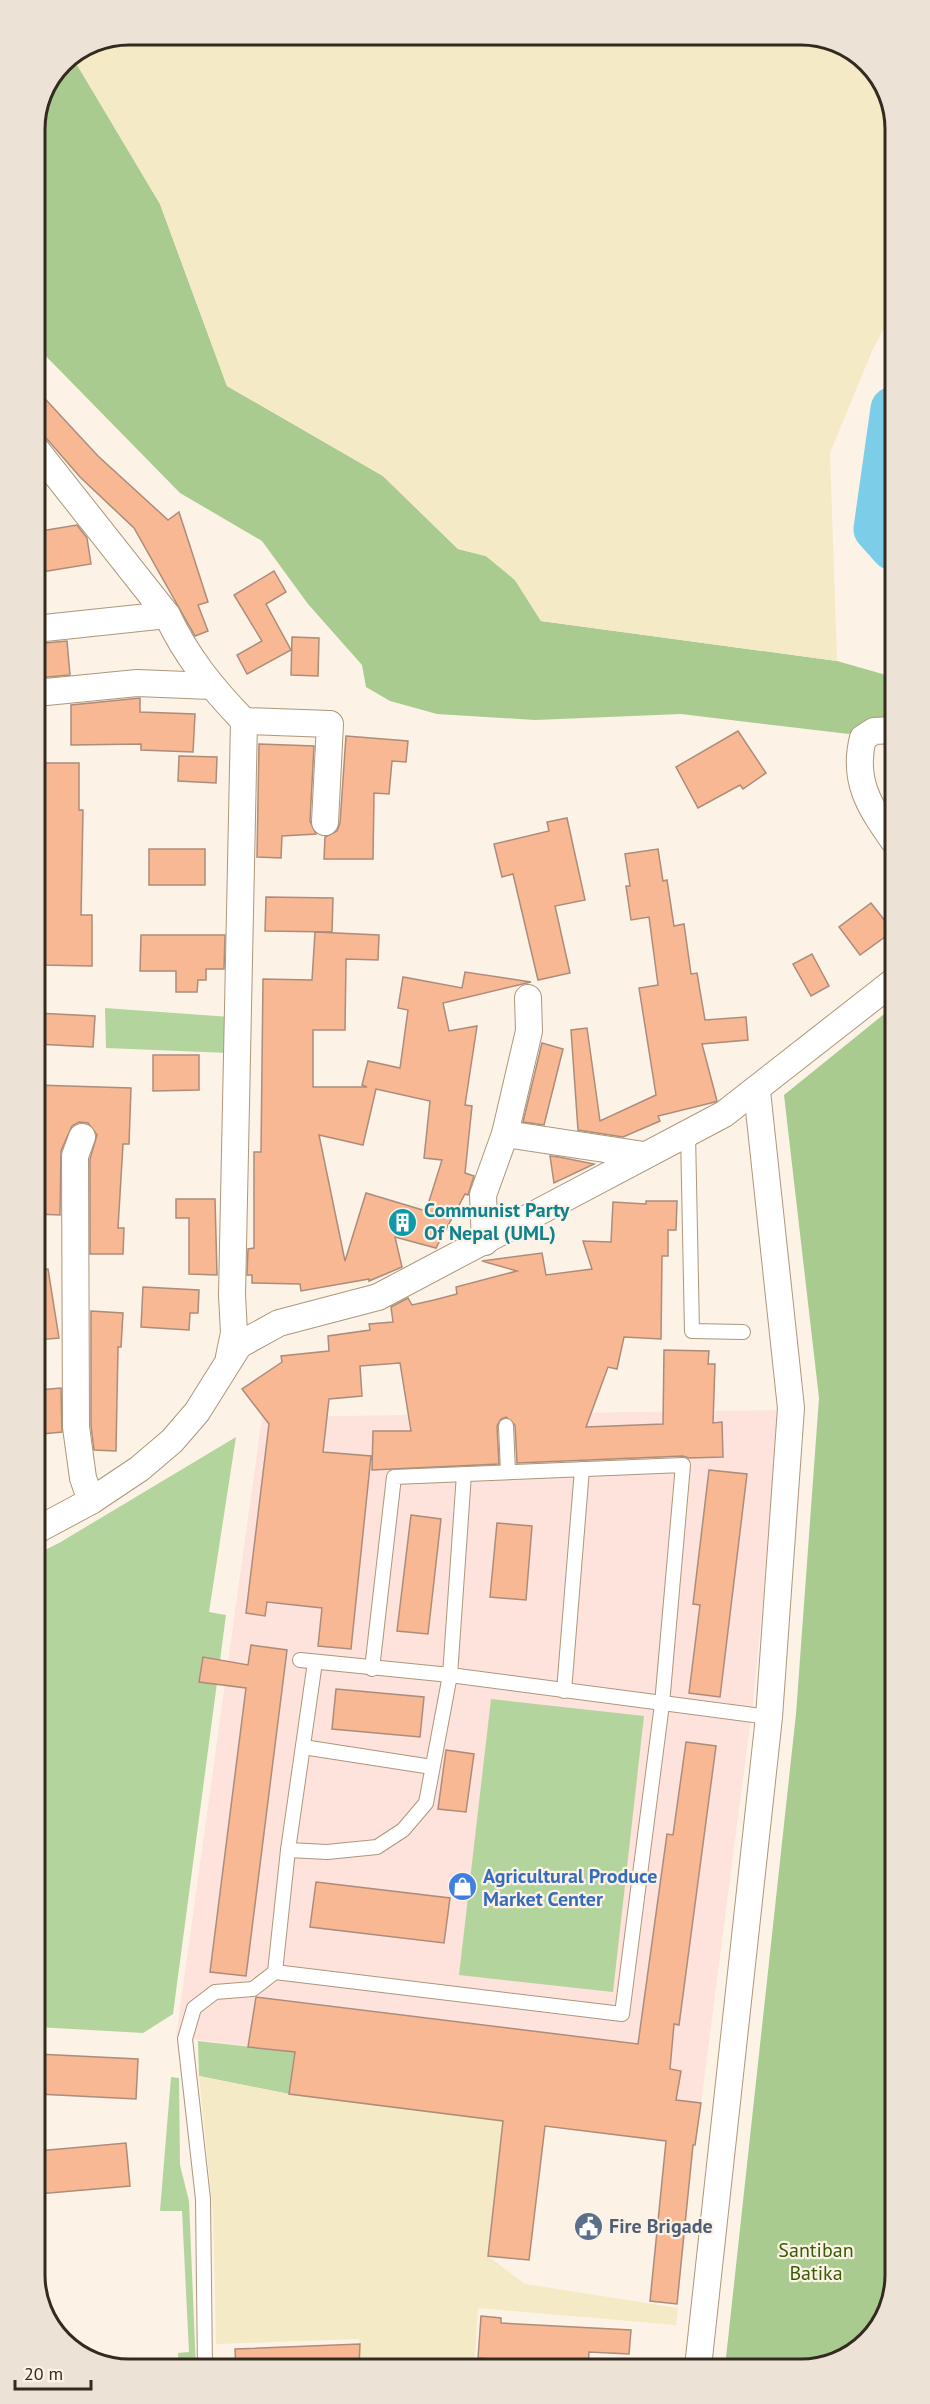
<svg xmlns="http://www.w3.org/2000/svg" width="930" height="2404" font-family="'PT Sans',sans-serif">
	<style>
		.commercial { fill: #fde3dc }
		.green { fill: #b4d49d }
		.forest { fill: #a9cb90 }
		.sand { fill: #f4eac5 }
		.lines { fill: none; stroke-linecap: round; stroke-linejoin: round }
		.river { stroke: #7bcde8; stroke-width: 45 }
		.building { fill: #f8b894; stroke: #ad8c7a; stroke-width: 1.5; fill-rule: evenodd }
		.lane-casing { stroke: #ad977a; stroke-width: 16 }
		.street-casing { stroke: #ad977a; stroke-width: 28 }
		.lane { stroke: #fff; stroke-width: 14 }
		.street { stroke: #fff; stroke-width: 26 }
		.labels { text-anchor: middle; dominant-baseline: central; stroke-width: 4.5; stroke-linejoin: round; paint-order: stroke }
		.culture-label { font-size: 20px; font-weight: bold; fill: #0d838f; stroke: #fcf2e6; text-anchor: start }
		.shop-label { font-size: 20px; font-weight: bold; fill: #366cbe; stroke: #fcf2e6; text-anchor: start }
		.service-label { font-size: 20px; font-weight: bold; fill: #4e5e75; stroke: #fcf2e6; text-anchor: start }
		.park-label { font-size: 20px; fill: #355d03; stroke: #fcf2e6 }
		.rim { fill: none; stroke: #342b1f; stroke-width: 3 }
	</style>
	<rect width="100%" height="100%" fill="#fcf2e6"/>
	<path class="commercial" d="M782 1410 753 1702 701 2103 176 2037 262 1417Z"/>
	<g class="green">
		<path d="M105 1008 230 1017 229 1053 106 1048Z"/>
		<path d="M236 1437 209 1612 226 1615 173 2014 143 2033 37 2027V1554L59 1543Z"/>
		<path d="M491 1699 644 1716 613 1992 459 1975Z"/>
		<path d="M198 2041 295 2052 289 2094 199 2076Z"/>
		<path d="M171 2077 179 2078 180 2165 189 2201 196 2369H179L178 2353 189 2352 182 2211H160Z"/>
	</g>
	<g class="forest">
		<path d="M73 58 160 204 227 386 383 476 458 549 486 556 515 580 541 621 837 661 893 677V720L865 724 849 734 681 714 535 720 437 714 390 701 366 687 362 665 308 604 262 541 180 493 35 345V123L62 62Z"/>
		<path d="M894 1006 895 2275 876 2333 826 2366 725 2367 796 1714 819 1398 784 1095Z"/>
	</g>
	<g class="sand">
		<path d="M129 35H808L863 58 892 104 893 311 872 351 830 453 837 661 541 621 515 580 486 556 458 549 383 476 227 386 160 204 73 58Z"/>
		<path d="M199 2076 289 2094 504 2121 488 2256 525 2284 678 2308 676 2325 478 2308 474 2368H361L359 2339 216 2344 213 2212Z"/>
	</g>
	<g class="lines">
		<path class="river" d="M893 409 876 529 893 548"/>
	</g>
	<g class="building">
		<path d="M35 388 98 456 168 520 179 512 208 602 198 605 208 631 195 636 134 528 80 477 47 439 35 430Z"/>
		<path d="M77 525 87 538 91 564 35 573V532Z"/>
		<path d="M274 571 286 592 266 604 291 650 247 674 237 655 262 641 234 595Z"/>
		<path d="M292 637 319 638 318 676 291 675Z"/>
		<path d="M67 641 70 675 35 678V644Z"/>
		<path d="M140 698V712L195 714 193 752 141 750V744L71 745V705Z"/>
		<path d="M738 731 766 773 743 789 740 785 698 808 676 767Z"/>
		<path d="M346 736 408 741 406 762 392 761 389 794 374 793 373 859H324L325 837 337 831 340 823Z"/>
		<path d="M259 744 314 746 310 821 316 834 282 836 281 858 257 857Z"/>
		<path d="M179 756 217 757 216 783 178 781Z"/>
		<path d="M36 763H79V810H83L81 915H92V966L41 965 42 909H36Z"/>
		<path d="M567 818 585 900 555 906 570 973 538 980 513 874 502 877 494 844 549 831 547 822Z"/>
		<rect x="149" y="849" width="56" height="36"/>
		<path d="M658 849 663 881 667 880 674 926 684 924 691 974 697 973 705 1020 746 1017 748 1040 702 1044 717 1101 715 1102 658 1116 660 1121 623 1137 578 1130 571 1030 587 1028 600 1121 656 1095 639 988 658 985 649 917 631 920 626 886H630L625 854Z"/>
		<path d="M266 897 333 898 332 932 265 931Z"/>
		<path d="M871 903 893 931 860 955 839 927Z"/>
		<path d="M315 932 379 935 378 960 346 959 345 1030H313V1087H367L362 1085 368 1061 400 1068 408 1010 398 1008 403 977 462 988 465 972 531 982 443 1003 449 1031 477 1026 465 1105 472 1106 465 1173 474 1176 468 1195 465 1194 436 1248 395 1237 402 1267 369 1281V1279L301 1291 300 1284 252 1283V1275H247L248 1249 254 1248V1152H261L263 979 312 980ZM376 1089 430 1101 424 1158 442 1160 426 1211 366 1193 345 1261 319 1135 363 1145Z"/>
		<path d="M141 935H225L224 969H206V980H198L197 992H176V971H140Z"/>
		<path d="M812 954 829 986 811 996 793 964Z"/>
		<path d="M36 1013 95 1016 93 1047 36 1044Z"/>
		<path d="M542 1043 563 1049 544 1125 523 1122Z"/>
		<path d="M153 1055H199V1090L153 1091Z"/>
		<path d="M36 1085 131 1088 129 1144H123L118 1228H124L123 1254H90V1159L97 1135 88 1123 79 1122 72 1126 61 1151 60 1215 36 1214Z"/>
		<path d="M550 1156 559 1157 594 1164 554 1183Z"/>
		<path d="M176 1199H215L217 1275 189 1274V1218H176Z"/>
		<path d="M646 1201H677L676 1230H668V1256H662L661 1339 624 1337 617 1369 608 1367 586 1427 663 1424 664 1350 709 1351 708 1364H715L713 1423 722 1422 723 1457 689 1458 683 1456 517 1463 515 1425 506 1417 501 1419 497 1426 499 1464 372 1470 373 1431H411L400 1363 360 1366 362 1396 329 1399 323 1452 371 1456 351 1649 318 1646 322 1608 267 1602 265 1616 246 1613 269 1424 242 1389 282 1362 281 1356 329 1351 328 1336 370 1330 369 1324 393 1322 391 1307 408 1298 412 1305 434 1300 457 1294 456 1287 517 1271 482 1261 542 1253 546 1275 592 1269 583 1241 611 1242 613 1202 646 1204Z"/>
		<path d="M48 1269 59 1338 36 1340V1270Z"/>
		<path d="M143 1287 199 1290 198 1313H190L189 1330 141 1327Z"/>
		<path d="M91 1311 123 1313 121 1347H118L116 1451 94 1450 91 1426Z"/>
		<path d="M61 1388 62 1432 42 1434 38 1390Z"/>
		<path d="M709 1470 747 1474 720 1697 689 1693 700 1605 693 1604Z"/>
		<path d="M411 1515 441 1519 428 1634 397 1631Z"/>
		<path d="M497 1523 532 1526 526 1600 490 1597Z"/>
		<path d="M251 1645 287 1650 246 1976 210 1972 246 1688 199 1682 203 1657 248 1665Z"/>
		<path d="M336 1689 424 1697 420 1737 332 1729Z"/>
		<path d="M686 1742 716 1746 679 2025 674 2024 670 2069 681 2071 676 2100 701 2103 695 2145H693L677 2304 650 2301 666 2141 545 2126 529 2260 488 2256 503 2121 289 2094 295 2052 248 2047 256 1997 638 2044 667 1834 673 1835Z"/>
		<path d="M446 1750 474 1754 466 1812 438 1809Z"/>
		<path d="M316 1882 450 1898 444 1943 310 1927Z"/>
		<path d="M37 2054 138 2059 136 2099 38 2094Z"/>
		<path d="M126 2143 130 2186 38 2194V2151Z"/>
		<path d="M481 2316 501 2318V2323L631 2330 629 2354 589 2352 588 2367 519 2368V2361L478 2358Z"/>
		<path d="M360 2344 359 2368 236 2369 235 2349Z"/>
	</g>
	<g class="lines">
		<defs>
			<g id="lane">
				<path d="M688 1133 692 1331 743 1332"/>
				<path d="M506 1426 508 1472"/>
				<path d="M300 1660 450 1675 769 1717"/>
				<path d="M315 1662 288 1850 275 1972 622 2014 662 1704 683 1465 394 1477 372 1669"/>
				<path d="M564 1691 582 1469"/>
				<path d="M303 1747 432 1767"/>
				<path d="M288 1850 327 1852 377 1847 403 1830 426 1803 450 1675 464 1474"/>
				<path d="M205 2369 203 2199 185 2039 194 2008 215 1992 253 1989 275 1972"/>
			</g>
			<g id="street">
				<path d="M35 448 167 615C186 656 212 688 244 721L232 1295 234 1333 229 1357"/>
				<path d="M35 629 167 615"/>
				<path d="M36 693 137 683 211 686"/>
				<path d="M244 721 330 724 325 822"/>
				<path d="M893 730 874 731 863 738C852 781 870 807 893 840"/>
				<path d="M505 1134 644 1155"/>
				<path d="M82 1137 75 1156 76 1427 83 1478 91 1501"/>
				<path d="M485 1242 483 1195 505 1134 529 1031 528 998"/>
				<path d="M37 1530 91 1501 139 1469 172 1441 197 1412 239 1345 279 1323 378 1297 724 1114 894 981"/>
				<path d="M698 2367 769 1717 791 1408 757 1091"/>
			</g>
		</defs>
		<use href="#lane" class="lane-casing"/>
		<use href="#street" class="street-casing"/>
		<use href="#lane" class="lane"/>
		<use href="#street" class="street"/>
	</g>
	<defs>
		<symbol id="building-disc" viewBox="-11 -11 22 22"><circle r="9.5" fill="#0f9aa8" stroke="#fcf2e6"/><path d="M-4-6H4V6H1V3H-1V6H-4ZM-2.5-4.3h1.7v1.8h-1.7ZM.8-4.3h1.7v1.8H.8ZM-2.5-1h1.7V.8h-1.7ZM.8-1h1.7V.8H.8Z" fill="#fff"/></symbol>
		<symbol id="shop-disc" viewBox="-11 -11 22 22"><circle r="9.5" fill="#3f7fe0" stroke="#fcf2e6"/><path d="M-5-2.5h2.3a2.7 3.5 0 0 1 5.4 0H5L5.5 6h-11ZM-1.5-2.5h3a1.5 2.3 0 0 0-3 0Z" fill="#fff"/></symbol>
		<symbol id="civic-disc" viewBox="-11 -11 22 22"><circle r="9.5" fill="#5c6f8a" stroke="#fcf2e6"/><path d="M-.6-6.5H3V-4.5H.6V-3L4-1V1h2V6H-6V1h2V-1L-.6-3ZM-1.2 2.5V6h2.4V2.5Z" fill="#fff"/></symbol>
	</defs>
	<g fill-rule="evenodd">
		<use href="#building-disc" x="386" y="1206" width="33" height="33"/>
		<use href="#shop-disc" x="446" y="1870" width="33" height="33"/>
		<use href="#civic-disc" x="572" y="2210" width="33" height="33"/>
	</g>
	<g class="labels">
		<g class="culture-label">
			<text x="424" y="1210">Communist Party<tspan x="424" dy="23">Of Nepal (UML)</tspan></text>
		</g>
		<g class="shop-label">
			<text x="483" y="1876">Agricultural Produce<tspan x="483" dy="23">Market Center</tspan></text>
		</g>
		<g class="service-label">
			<text x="609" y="2226">Fire Brigade</text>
		</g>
		<g class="park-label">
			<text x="816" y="2250">Santiban<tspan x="816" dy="23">Batika</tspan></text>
		</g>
	</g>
	<path d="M0 0H930V2404H0ZM129 45H801A84 84 0 0 1 885 129V2275A84 84 0 0 1 801 2359H129A84 84 0 0 1 45 2275V129A84 84 0 0 1 129 45Z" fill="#ece2d6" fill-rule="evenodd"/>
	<path class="rim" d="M129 45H801A84 84 0 0 1 885 129V2275A84 84 0 0 1 801 2359H129A84 84 0 0 1 45 2275V129A84 84 0 0 1 129 45Z"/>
	<path d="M15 2380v9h76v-9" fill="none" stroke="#342b1f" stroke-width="3"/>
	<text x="24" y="2380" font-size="18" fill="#342b1f" stroke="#fcf2e6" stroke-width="4.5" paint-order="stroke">20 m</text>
</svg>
